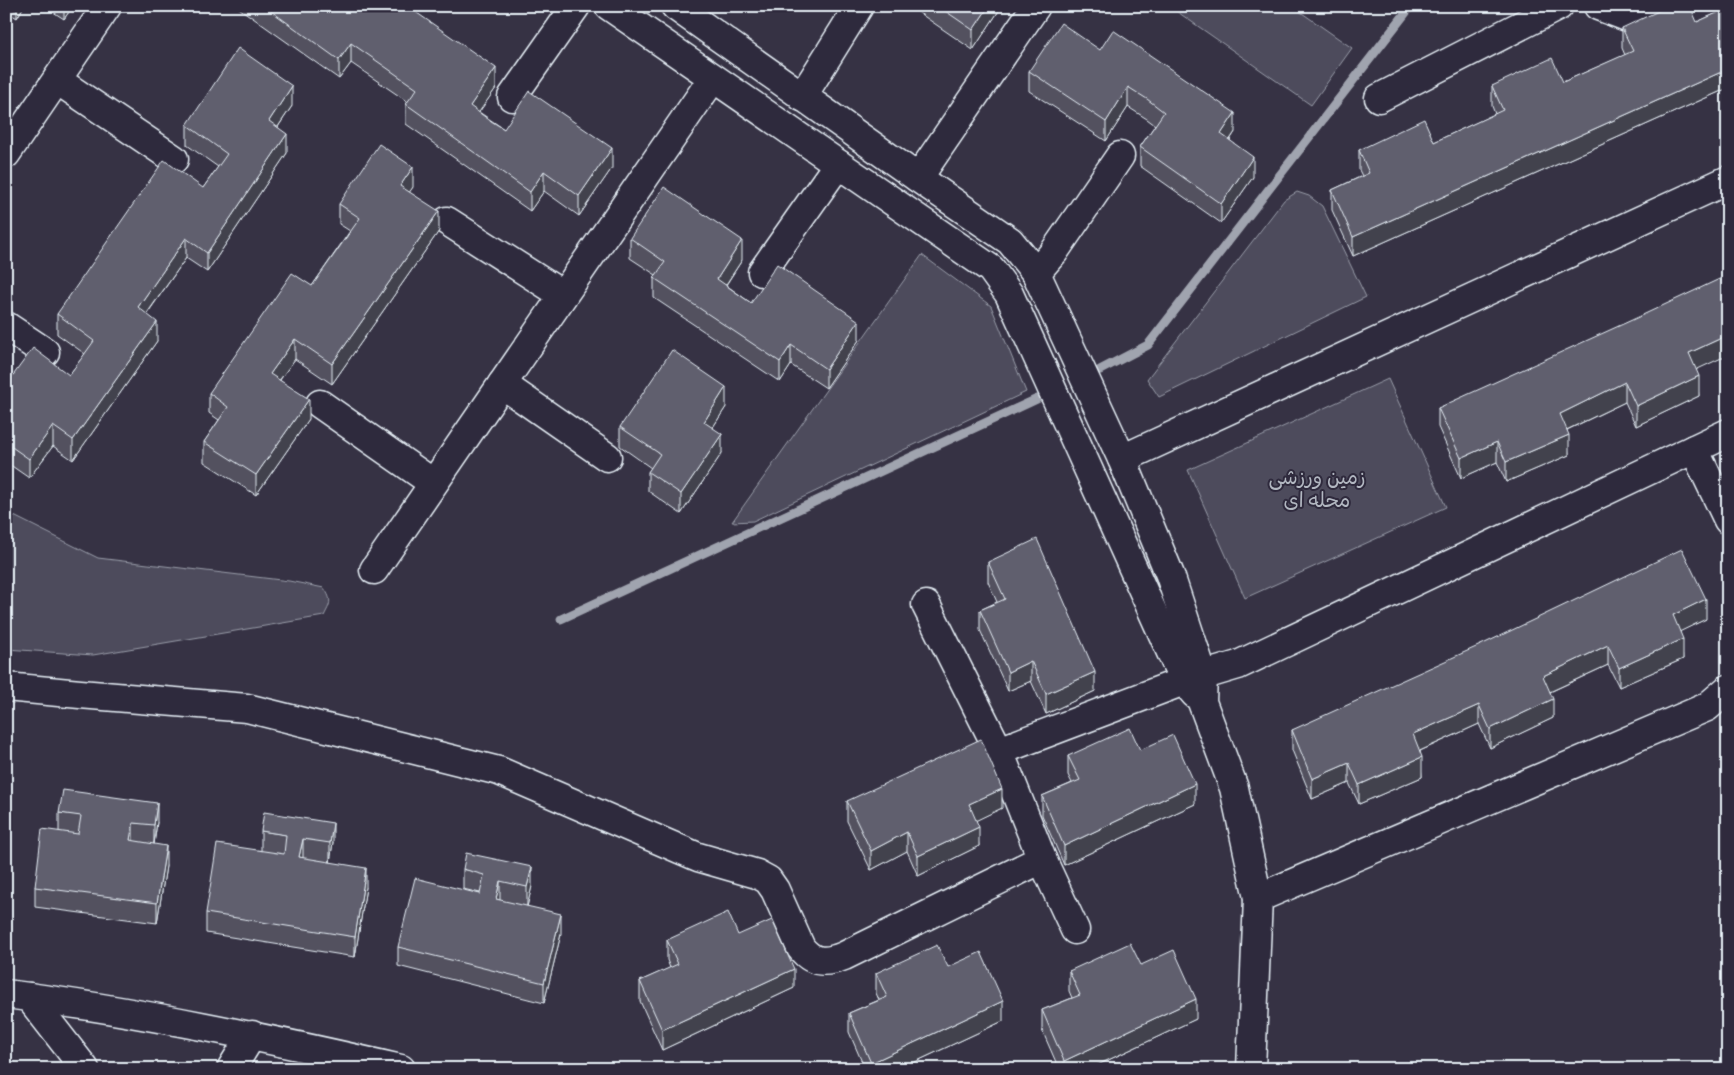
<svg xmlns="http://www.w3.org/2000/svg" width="1734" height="1075" font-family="Caveat,'Playpen Sans Arabic',sans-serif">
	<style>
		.green { fill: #4d4b5c; stroke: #9a9eaa }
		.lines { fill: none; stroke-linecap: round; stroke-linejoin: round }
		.stream { stroke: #a0a4af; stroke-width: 9 }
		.street-casing { stroke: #e8f1f8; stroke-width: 31 }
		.secondary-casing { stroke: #e8f1f8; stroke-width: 31 }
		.street { stroke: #2f2a3d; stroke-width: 28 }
		.secondary { stroke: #2f2a3d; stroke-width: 28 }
		.wall { fill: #53515f; stroke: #e8f1f8 }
		.shaded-wall { fill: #43424d; stroke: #e8f1f8 }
		.building { fill: #605e6e; stroke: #e8f1f8 }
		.labels { text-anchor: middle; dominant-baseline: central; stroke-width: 4; stroke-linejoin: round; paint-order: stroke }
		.park-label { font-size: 20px; fill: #b2b7c1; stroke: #2f2a3d }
	</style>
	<rect width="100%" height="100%" fill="#363244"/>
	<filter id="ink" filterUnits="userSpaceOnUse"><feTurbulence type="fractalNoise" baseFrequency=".02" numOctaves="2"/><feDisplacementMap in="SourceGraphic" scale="10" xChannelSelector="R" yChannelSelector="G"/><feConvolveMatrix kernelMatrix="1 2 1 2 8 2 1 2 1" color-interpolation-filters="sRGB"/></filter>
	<g filter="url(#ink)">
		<g class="green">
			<path d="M1169 6H1292L1352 48 1311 105Z"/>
			<path d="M1297 192 1309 196 1322 206 1366 297 1159 397 1147 379 1284 200Z"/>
			<path d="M922 255 991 306 1026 392 753 521 732 522Z"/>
			<path d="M1388 379 1446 507 1245 598 1188 470Z"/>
			<path d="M6 512 98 558 289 581 324 588C333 601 330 604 324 616L93 655 6 649Z"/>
		</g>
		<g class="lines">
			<g class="stream">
				<path d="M1100 370 1148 345 1411 6"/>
				<path d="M561 619 1037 399"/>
			</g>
			<defs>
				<g id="street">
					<path d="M609 6 991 269 1009 294 1184 681 1195 694"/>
					<path d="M675 6 918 178 1010 241 1036 273 1122 459 1170 575 1203 675 1202 702 1234 788 1258 898 1251 1069"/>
					<path d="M1598 6 1627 17 1651 6"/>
					<path d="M57 80 174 159"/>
					<path d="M512 97 576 6"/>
					<path d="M802 97 859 6"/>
					<path d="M1379 98 1559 6"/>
					<path d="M6 154 107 6"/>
					<path d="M918 178 1036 6"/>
					<path d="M447 221 563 295"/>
					<path d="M762 272 838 164"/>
					<path d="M1036 273 1054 252 1120 156"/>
					<path d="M6 326 45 352"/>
					<path d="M502 384 607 457"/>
					<path d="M320 404 433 483"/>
					<path d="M1694 449 1728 433"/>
					<path d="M1122 459 1728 180"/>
					<path d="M374 570 713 78"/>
					<path d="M926 605 999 751"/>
					<path d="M6 687 80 694 247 708 499 771 698 857 757 874 768 880 775 890 801 948C813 964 827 963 844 956L1042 859"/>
					<path d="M1258 898 1707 707 1728 689"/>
					<path d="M1075 930 1042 859 999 751 1184 681 1238 665 1694 449 1728 520"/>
					<path d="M29 997 85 1069"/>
					<path d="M231 1069 252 1035"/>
				</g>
				<path id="secondary" d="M6 994C139 1011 270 1039 401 1069"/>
			</defs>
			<use href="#street" class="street-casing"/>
			<use href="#secondary" class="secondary-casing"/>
			<use href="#street" class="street"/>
			<use href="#secondary" class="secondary"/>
		</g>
		<g class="wall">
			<path d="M6 6H24L17 18 6 11Z"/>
			<path d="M44 6H73L64 19Z"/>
			<path d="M236 6H407L496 88 479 112 504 129 612 168 579 216 544 191 530 211 406 124V104L408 102 351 63 339 79Z"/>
			<path d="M909 6H1002L973 50Z"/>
			<path d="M1728 8V88L1353 256 1332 210V190L1362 176 1359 170V150L1434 142 1495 114 1492 106V86L1563 82 1625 55 1622 48V28L1697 22Z"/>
			<path d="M1100 50 1235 132 1230 140 1253 177 1221 223 1140 166V147L1155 125 1147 119 1128 107 1106 141 1029 91V71Z"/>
			<path d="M292 106 278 127 287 153 207 272 186 258 147 314 157 341 73 460 53 446 29 478 6 462V385L69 375 85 354 57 334V314L203 188 218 167 187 145V125Z"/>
			<path d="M413 187 409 192 439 231 332 384 295 359 280 380 309 419 256 495 204 462V442L219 420 209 413V393L312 286 350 231 339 224V204Z"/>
			<path d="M630 238 742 260 726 285 751 303 859 340 826 388 791 365 780 382 654 298V278L656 275 630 258Z"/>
			<path d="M1696 369 1699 396 1636 426 1625 402 1567 430 1569 455 1506 482 1497 462 1461 478 1438 427V408Z"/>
			<path d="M726 407 713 427 722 453 681 514 648 491V472L651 468 620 446V427Z"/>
			<path d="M988 562 1095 691 1046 714 1031 681 1008 691 980 630V610L997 602 988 582Z"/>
			<path d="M1706 619 1680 631 1683 659 1619 687 1608 665 1550 692 1553 718 1490 748 1479 724 1420 751 1422 777 1359 804 1349 783 1312 799 1292 750V730Z"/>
			<path d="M1140 750 1195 804 1064 865 1042 815V796L1072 783 1068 775V756Z"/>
			<path d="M847 801 1002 808 976 820 979 846 918 876 907 851 871 870 847 821Z"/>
			<path d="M59 813 157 822 154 844 166 866 157 923 35 907V887L59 831Z"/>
			<path d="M261 831 333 842 330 862 366 887 355 957 206 933V913L261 850Z"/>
			<path d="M463 869 532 886 527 906 561 934 544 1003 398 966V947L480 894V893L463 889Z"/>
			<path d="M738 935 794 988 662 1050 640 1001V981L670 968 667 960V940Z"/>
			<path d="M1141 965 1196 1019 1089 1069H1059L1042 1030V1010L1072 998 1069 991V971Z"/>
			<path d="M948 967 1003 1021 900 1069H865L849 1032V1013L879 1000 876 993V973Z"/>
		</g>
		<g class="shaded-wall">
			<path d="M17 6H24L17 18Z"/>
			<path d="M64 6H73L64 19Z"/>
			<path d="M989 6H1002L973 50V30Z"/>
			<path d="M351 43V63L339 79V60Z"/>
			<path d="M496 68V88L470 125V106Z"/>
			<path d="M1728 69V88L1353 256V237Z"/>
			<path d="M292 86V106L269 140V121Z"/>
			<path d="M1128 87V107L1106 141V122Z"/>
			<path d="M1235 113V132L1221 153V134Z"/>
			<path d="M287 134V153L207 272V253Z"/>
			<path d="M612 148V168L579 216V196Z"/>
			<path d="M1253 157V177L1221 223V204Z"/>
			<path d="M413 167V187L400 206V186Z"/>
			<path d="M544 171V191L530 211V192Z"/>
			<path d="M439 211V231L332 384V364Z"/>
			<path d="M186 238V258L138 326V307Z"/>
			<path d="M742 240V260L717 298V279Z"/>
			<path d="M859 321V340L826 388V369Z"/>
			<path d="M157 322V341L73 460V440Z"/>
			<path d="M1728 335V355L1689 373V353Z"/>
			<path d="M295 339V359L270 393V374Z"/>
			<path d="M791 345V365L780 382V362Z"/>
			<path d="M1699 376V396L1636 426V406Z"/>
			<path d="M1625 382V402L1560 433V414Z"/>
			<path d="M726 387V407L704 441V422Z"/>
			<path d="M309 399V419L256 495V475Z"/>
			<path d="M53 426V446L29 478V459Z"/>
			<path d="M722 434V453L681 514V494Z"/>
			<path d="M1569 435V455L1506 482V462Z"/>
			<path d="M1497 442V462L1461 478V458Z"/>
			<path d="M1706 599V619L1673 635V615Z"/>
			<path d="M1683 639V659L1619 687V668Z"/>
			<path d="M1608 645V665L1543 695V676Z"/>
			<path d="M1031 661V681L1008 691V672Z"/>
			<path d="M1095 672V691L1046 714V694Z"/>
			<path d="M1553 699V718L1490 748V729Z"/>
			<path d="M1479 705V724L1413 754V734Z"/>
			<path d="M1422 757V777L1359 804V785Z"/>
			<path d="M1349 763V783L1312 799V779Z"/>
			<path d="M1195 784V804L1064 865V846Z"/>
			<path d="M1002 789V808L969 824V804Z"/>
			<path d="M157 803V822L154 844V825Z"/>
			<path d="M133 823V842L130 840Z"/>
			<path d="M333 823V842L330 862V843Z"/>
			<path d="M979 827V846L918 876V856Z"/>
			<path d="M907 832V851L871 870V851Z"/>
			<path d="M303 839V858L299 857Z"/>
			<path d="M166 846V866L157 923V903Z"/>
			<path d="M532 867V886L527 907V887Z"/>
			<path d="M366 868V887L355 957V937Z"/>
			<path d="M500 881V900L496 899Z"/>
			<path d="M561 914V934L544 1003V983Z"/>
			<path d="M794 969V988L662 1050V1030Z"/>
			<path d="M1196 999V1019L1089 1069H1064V1061Z"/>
			<path d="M1003 1001V1021L900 1069H871V1063Z"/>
		</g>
		<g class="building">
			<path d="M264 6H407L496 68 470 106 488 119 504 129 529 91 612 148 579 196 544 171 530 192 406 104 417 89 351 43 339 60Z"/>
			<path d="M938 6H989L973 30Z"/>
			<path d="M1669 6H1690L1697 22 1728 8V69L1353 237 1332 190 1369 173 1359 150 1424 119 1434 142 1503 110 1492 86 1552 58 1563 82 1633 51 1622 28Z"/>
			<path d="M1061 23 1100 50 1113 30 1235 113 1221 134 1253 157 1221 204 1140 147 1164 112 1147 99 1128 87 1106 122 1029 71Z"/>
			<path d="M238 48 292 86 269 121 287 134 207 253 186 238 138 307 157 322 73 440 53 426 29 459 6 443V385L33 348 69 375 81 359 94 341 57 314 164 160 203 188 227 154 187 125Z"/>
			<path d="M379 144 413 167 400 186 439 211 332 364 295 339 270 374 309 399 256 475 204 442 228 407 209 393 292 273 312 286 360 218 339 204Z"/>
			<path d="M664 187 742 240 717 279 751 303 777 264 859 321 826 369 791 345 780 362 654 278 665 262 630 238Z"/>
			<path d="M1728 275V335L1689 353 1699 376 1636 406 1625 382 1560 414 1569 435 1506 462 1497 442 1461 458 1438 408 1632 320Z"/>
			<path d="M672 350 726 387 704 422 722 434 681 494 648 472 660 454 620 427Z"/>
			<path d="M1037 539 1095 672 1046 694 1031 661 1008 672 980 610 1005 599 988 562Z"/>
			<path d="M1682 549 1706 599 1673 615 1683 639 1619 668 1608 645 1543 676 1553 699 1490 729 1479 705 1413 734 1422 757 1359 785 1349 763 1312 779 1292 730 1485 643Z"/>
			<path d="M1130 728 1140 750 1173 735 1195 784 1064 846 1042 796 1080 780 1068 756Z"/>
			<path d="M981 739 1002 789 969 804 979 827 918 856 907 832 871 851 847 801Z"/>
			<path d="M63 790 157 803 154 825 133 823 130 840 166 846 157 903 35 887 42 829 78 834 81 816 59 813Z"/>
			<path d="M264 812 333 823 330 843 303 839 299 857 366 868 355 937 206 913 217 844 284 854 286 835 261 831Z"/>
			<path d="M466 853 532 867 527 887 500 881 496 899 561 914 544 983 398 947 415 878 480 894 484 875 463 869Z"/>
			<path d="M728 912 738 935 772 920 794 969 662 1030 640 981 678 964 667 940Z"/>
			<path d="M1130 943 1141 965 1174 950 1196 999 1064 1061 1042 1010 1080 995 1069 971Z"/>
			<path d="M937 945 948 967 981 952 1003 1001 871 1063 849 1013 887 997 876 973Z"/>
		</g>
	</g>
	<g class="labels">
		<g class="park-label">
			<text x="1317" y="477">زمین ورزشی<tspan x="1317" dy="23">محله ای</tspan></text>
		</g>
	</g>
	<rect width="1734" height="1075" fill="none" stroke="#2f2a3d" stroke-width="25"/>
	<rect x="12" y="12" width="1709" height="1050" fill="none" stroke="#e8f1f8" stroke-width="2" filter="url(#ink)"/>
</svg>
